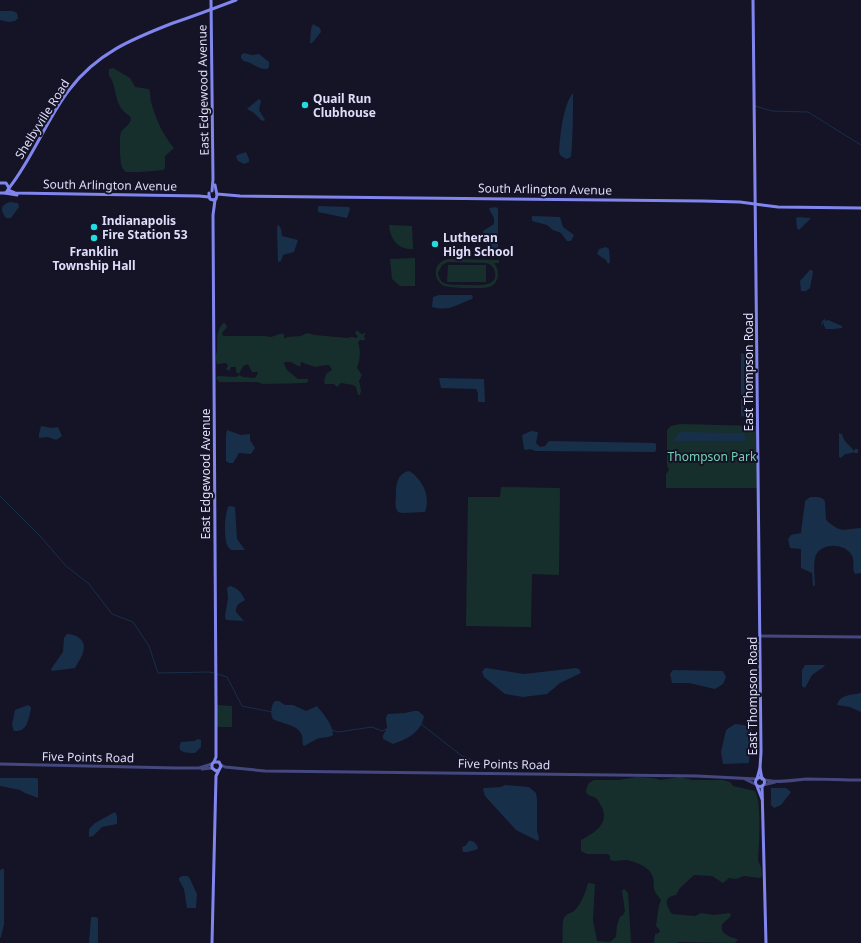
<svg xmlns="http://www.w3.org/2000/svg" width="861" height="943" font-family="'Noto Sans',sans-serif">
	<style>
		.green { fill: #172f2c; fill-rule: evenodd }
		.water { fill: #182f4a }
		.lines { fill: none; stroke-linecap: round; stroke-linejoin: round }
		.stream { stroke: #182f4a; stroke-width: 1 }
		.tertiary { stroke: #45477f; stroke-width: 3 }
		.secondary { stroke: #8186ee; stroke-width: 3 }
		.poi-dot { fill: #22dce1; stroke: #151326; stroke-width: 1.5 }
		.labels { text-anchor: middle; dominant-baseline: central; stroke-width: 4; stroke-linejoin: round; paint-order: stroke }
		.street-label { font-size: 12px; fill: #deddfa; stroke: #151326 }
		.poi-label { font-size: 12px; font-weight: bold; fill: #deddfa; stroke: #151326; text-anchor: start }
		.park-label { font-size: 12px; fill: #72d1b2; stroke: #151326 }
	</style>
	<rect width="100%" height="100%" fill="#151326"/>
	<g class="green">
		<path d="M113 68 130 78 135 87 149 89C151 94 150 97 151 102 156 119 162 134 174 148L165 156V168L163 170 140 172H126C124 170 123 169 122 167 120 163 119 136 121 132 123 128 128 127 131 120L130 116C116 108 117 96 113 83 111 75 108 79 109 69Z"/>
		<path d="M389 225 412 226 413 249C398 250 390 239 389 225Z"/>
		<path d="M415 258V286H400L392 279 390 259Z"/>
		<path d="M447 259 499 260V263H494C500 271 500 283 489 287 483 289 451 288 444 286 432 279 433 263 447 259ZM448 262 486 263 491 265 494 269C501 288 478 285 466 285 460 284 450 286 444 283 440 281 439 277 438 273L442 265Z"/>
		<path d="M448 265H486V282H447Z"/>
		<path d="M223 323H225L227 327 222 333 223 336H264L271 337 283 333 285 339 287 337 301 336 307 333 315 335 347 338 352 337 356 338 358 337 355 333 357 330 361 334 366 333 364 336 365 340H360L358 343C361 349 360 361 357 368L362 375 359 381 361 390 360 395H358L356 387 353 385 341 383 337 387 334 384H325L324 382 326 374 332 370 329 365H326L315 367 301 362 300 367 291 362H285L284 364 287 370 298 379H308V382L305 383 263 384 257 382H219L216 378 218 376 236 377 239 375 243 377 255 378 258 373 257 372H252L248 364 243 366 239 374 236 372V367H231L229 371 226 369 228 366 226 363 217 364C215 358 216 356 217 351 218 341 215 332 223 323Z"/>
		<path d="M680 424 757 426 758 488H666V474L669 470 667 465V430L671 426Z"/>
		<path d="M501 487 560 488 559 575 532 574 531 627 466 626 468 497H500Z"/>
		<path d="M216 705 232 706V727H216Z"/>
		<path d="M637 777 654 778 660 780 680 777 692 780H723L730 782 733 786 755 791C762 804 759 844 758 861L761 867 762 876 760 878 744 876 736 879 729 878 723 883 712 876 694 875 680 888 676 895C663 897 666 905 672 914L695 916 701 913 714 915 730 913 731 915 730 917 722 924C720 934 729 937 738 939L735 943 679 942 678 943H654L655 934 659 933 660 932 659 929 656 926 659 905 661 900C659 897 655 893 654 889 653 883 655 879 651 873 647 866 634 861 626 860 620 860 616 862 610 860V856L608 854H587L581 851V840C595 833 612 822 600 804 599 802 598 800 597 799 594 796 587 796 586 792 586 789 588 785 589 783L594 780H619Z"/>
		<path d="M588 883 595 884 593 920 597 941 610 942 616 937 617 925 620 917 623 915 625 911 622 891 624 889 628 893 631 943H562C564 936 561 923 564 918 566 914 571 913 574 911 581 905 586 891 588 883Z"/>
	</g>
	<g class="water">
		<path d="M0 11H13L17 13 18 18 15 21 9 22 0 20Z"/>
		<path d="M313 24 320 28 321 32 312 43H310L311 29Z"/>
		<path d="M244 53 252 55 259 54 269 62V67L267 69C261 69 257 67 252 64 248 61 244 63 241 58V55Z"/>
		<path d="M573 93C573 115 573 136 571 157L566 159 560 155 559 151C560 136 563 105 573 93Z"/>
		<path d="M259 99 261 101 259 110 265 120 264 121 261 120 254 113 247 109 248 108Z"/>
		<path d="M246 152 249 159V162L244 164 238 161 236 157 237 155Z"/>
		<path d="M10 202 18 203 19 207 11 218H6C0 210 0 205 10 202Z"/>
		<path d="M318 206 349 207 350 209 347 218 318 212Z"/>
		<path d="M496 207 498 209V257H489L483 231 494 224V218L489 209 490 208Z"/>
		<path d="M532 216 560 217 563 227 574 235 571 241H567L561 233 553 230 547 225 532 221Z"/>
		<path d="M798 217 811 218 799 230 797 228 796 218Z"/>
		<path d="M278 224 281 229 282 236 298 240 294 252 283 255 281 261 278 262 277 229Z"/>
		<path d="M606 247 609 249 610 262 608 264 606 260 597 254 599 249Z"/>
		<path d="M810 270H812L813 272 810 288 806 291H801L800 281Z"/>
		<path d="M439 295H472L473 297 472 299C457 304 450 312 432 307L433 297Z"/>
		<path d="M825 319V321L828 320 842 326V328L834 329H826L824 326V321L823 325 821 324 823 320Z"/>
		<path d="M742 353 746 355 747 357 746 411 745 415 742 417 741 415V354Z"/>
		<path d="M439 378 484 379 485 402H478V393L476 389 441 388Z"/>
		<path d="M41 426 52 428 58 427 62 436 56 440 48 437 39 438V434Z"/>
		<path d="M227 430 241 435 250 434V440L255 448 251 454 239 453 233 463H229L226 461V436Z"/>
		<path d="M531 431 538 432 536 443 540 447 545 446 549 441 654 443 656 444V450L655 452 535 451 530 449 526 450 524 449 522 435Z"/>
		<path d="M682 432 744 433 746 441H674L679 433Z"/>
		<path d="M839 433 842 434C845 445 849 443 854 451L855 449H858V453H855L853 452 852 453 845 454 841 458 839 457Z"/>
		<path d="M409 471C422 479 431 495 425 512L402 513 398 512C394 506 396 500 396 493 396 483 398 473 409 471Z"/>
		<path d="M810 497C816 497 822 496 825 501L826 520C842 534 842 529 861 528V573L855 574C851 568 856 560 851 554 843 542 818 543 815 558 813 567 815 577 815 586H813L812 573 801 568V549L790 548 788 539 791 535 801 533C802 522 804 512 805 501Z"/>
		<path d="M229 506 235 507 237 539 245 550H231C230 549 228 547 227 545 224 537 224 513 229 506Z"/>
		<path d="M230 586C238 588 242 593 245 600 240 603 235 605 236 612L244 621 226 620 225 616 228 598 227 588Z"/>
		<path d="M67 634C72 634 75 635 79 638 90 646 80 659 75 668L52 671 51 669 63 652 64 638Z"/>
		<path d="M805 665H824L825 666 812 675 805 688 802 686V670Z"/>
		<path d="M486 668 524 674 576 668 579 669 581 673 560 683 547 694 523 697 505 694 484 677 482 672 484 669Z"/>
		<path d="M673 670 723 671 726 677 723 684 715 689 689 683H672L670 674Z"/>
		<path d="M861 693V712L850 707 837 705C840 694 852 695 861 693Z"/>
		<path d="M275 701H279L285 705H293L306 711 317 706C323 714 333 724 333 735 328 738 325 737 320 738 315 739 309 744 304 746L303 745C302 742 303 739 302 736 299 724 281 724 273 719 270 714 271 705 275 701Z"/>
		<path d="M28 705 31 707V709C28 720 28 732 14 731L12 725 15 710Z"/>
		<path d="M414 711H418L424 716C421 733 407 739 393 744L383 739C382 734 386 732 387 727 387 721 384 719 388 714L405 713Z"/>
		<path d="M735 724 744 725 752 729 749 763 723 764 721 752 726 730Z"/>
		<path d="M198 739 201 740V747L195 753C187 753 175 753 181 742L194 741Z"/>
		<path d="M0 778H36L38 779V798L25 793 20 790 0 786Z"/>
		<path d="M505 785 529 787 536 793 537 799V831L539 838 538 841 516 830 485 796 483 789 485 788 501 787Z"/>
		<path d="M771 788H786L791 792 781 805 774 808 771 805Z"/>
		<path d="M115 812 117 816V824L102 827 93 836 89 837V829L95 823Z"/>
		<path d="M469 841C473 840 478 845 478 849L468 852H463L462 847 465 846Z"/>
		<path d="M1 869H4V924L1 937 0 938V871Z"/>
		<path d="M182 876H187L189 877 197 894 196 908H187L184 889 179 880V878Z"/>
		<path d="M91 917H96L98 918V943H89Z"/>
	</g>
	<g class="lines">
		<g class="stream">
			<path d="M755 106 772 111 808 112 861 145"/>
			<path d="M0 496 41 537 66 566 89 584 112 614 133 622 149 646 158 673 209 672 214 673"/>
			<path d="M217 674 227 677 242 706 272 712"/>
			<path d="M421 724 462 756 491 767"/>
			<path d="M332 730 338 732 372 727 382 731 387 729"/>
		</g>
		<g class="tertiary">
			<path d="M760 636 861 637"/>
			<path d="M0 764 175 768H199L212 764"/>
			<path d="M221 765 225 767 265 771 697 776 757 779"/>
			<path d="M202 769 212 768"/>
			<path d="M745 779 755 784"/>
			<path d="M763 779C774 784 795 780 807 779 825 779 843 780 861 780"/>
			<path d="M763 785 775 782"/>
		</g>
		<g class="secondary">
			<path d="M211 0 213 179 212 191"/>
			<path d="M753 0 761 752 760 768 762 779"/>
			<path d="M0 183H6L9 188 6 193H0"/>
			<path d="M9 188C33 158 46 120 69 90 97 53 132 39 173 23 194 16 215 8 236 0"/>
			<path d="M8 190 15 193 199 196 209 197"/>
			<path d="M5 193 17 195"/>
			<path d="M209 193V196L210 199 213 200 216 199 217 195 215 185"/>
			<path d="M217 194 240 196 703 201 740 202 778 207 861 208"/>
			<path d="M214 762 216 757V705L213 215 215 200"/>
			<circle cx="760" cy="782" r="4.5"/>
			<path d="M757 779 760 768"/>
			<path d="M757 786 762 799"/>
			<path d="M762 786 766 943"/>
			<path d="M212 943 216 776 221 766 219 762H214L212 764V768L216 771 219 770"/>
		</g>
	</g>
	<g class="poi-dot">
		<circle cx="305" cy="105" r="4"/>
		<circle cx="94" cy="227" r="4"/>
		<circle cx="94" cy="238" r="4"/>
		<circle cx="435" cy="244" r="4"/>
	</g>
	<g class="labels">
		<g class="street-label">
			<text transform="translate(203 90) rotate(-91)">East Edgewood Avenue</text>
			<text transform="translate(42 119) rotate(-58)">Shelbyville Road</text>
			<text transform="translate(110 185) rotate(1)">South Arlington Avenue</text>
			<text transform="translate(545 189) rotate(1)">South Arlington Avenue</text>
			<text transform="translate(748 372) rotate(-90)">East Thompson Road</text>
			<text transform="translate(205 474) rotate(-90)">East Edgewood Avenue</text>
			<text transform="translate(752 696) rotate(-90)">East Thompson Road</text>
			<text transform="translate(88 757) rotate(1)">Five Points Road</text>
			<text transform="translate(504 764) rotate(1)">Five Points Road</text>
		</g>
		<g class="poi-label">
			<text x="313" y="98">Quail Run<tspan x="313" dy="14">Clubhouse</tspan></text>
			<text x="102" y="220">Indianapolis<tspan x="102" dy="14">Fire Station 53</tspan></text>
			<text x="443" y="237">Lutheran<tspan x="443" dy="14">High School</tspan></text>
			<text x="94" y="251" text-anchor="middle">Franklin<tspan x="94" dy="14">Township Hall</tspan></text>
		</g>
		<g class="park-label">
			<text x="712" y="456">Thompson Park</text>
		</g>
	</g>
</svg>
